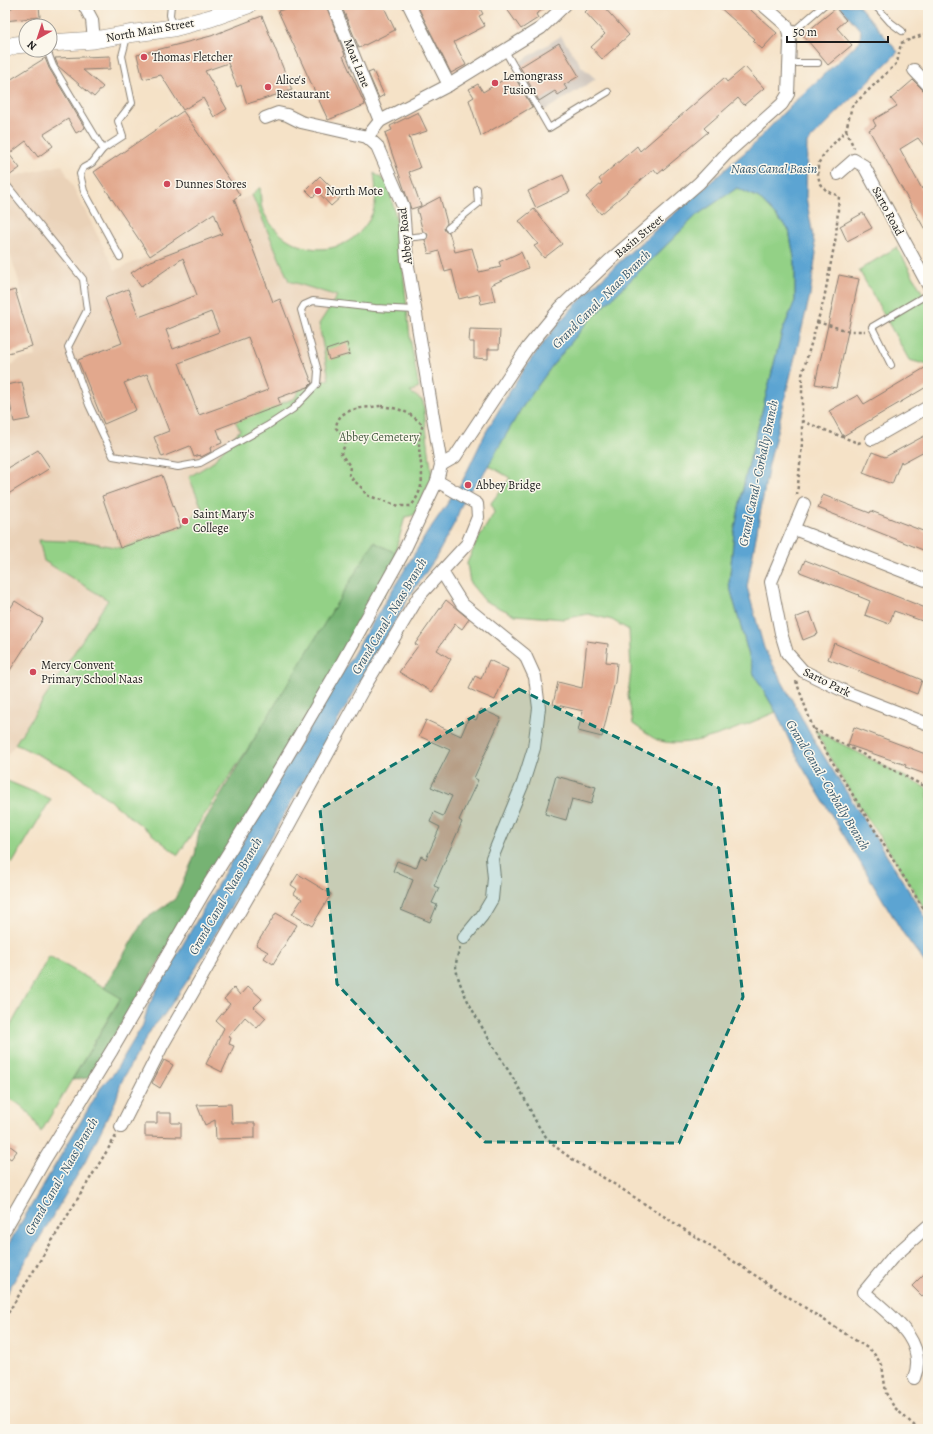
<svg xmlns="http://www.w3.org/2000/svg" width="933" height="1434" font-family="Alegreya,serif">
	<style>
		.built { fill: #ead2b8 }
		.industrial { fill: #ccc2b9 }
		.green { fill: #93d186; stroke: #587651 }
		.forest { fill: #76b373; stroke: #496848 }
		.water { fill: #5ba4d2; stroke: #3c6077 }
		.building { fill: #e2a88d; fill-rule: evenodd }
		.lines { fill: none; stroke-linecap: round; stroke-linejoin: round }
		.service-casing { stroke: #887f72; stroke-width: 8 }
		.minor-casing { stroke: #887f72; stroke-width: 14 }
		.secondary-casing { stroke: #887f72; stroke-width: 18 }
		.path { stroke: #887f72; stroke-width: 2.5; stroke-dasharray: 3 3; stroke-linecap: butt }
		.service { stroke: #fff; stroke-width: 6 }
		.minor { stroke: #fff; stroke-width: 12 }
		.secondary { stroke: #fff; stroke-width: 17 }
		.marked { fill: #0f766e; fill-opacity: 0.2; stroke: #0f766e; stroke-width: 3; stroke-dasharray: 8 5; stroke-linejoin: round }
		.poi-dot { fill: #d1495b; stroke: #fbf7ec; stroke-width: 1.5 }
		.labels { text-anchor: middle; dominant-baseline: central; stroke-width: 3; stroke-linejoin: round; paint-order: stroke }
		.street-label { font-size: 12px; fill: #1c1c1c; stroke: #fbf7ec }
		.poi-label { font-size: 12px; fill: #1c1c1c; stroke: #fbf7ec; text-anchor: start }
		.park-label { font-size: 12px; fill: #465b41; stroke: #fbf7ec }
		.water-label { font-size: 13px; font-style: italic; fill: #38596e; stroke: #fbf7ec }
	</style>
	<rect width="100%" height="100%" fill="#fbf7ec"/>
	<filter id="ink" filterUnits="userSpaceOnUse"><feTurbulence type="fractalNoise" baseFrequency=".025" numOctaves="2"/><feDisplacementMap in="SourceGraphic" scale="8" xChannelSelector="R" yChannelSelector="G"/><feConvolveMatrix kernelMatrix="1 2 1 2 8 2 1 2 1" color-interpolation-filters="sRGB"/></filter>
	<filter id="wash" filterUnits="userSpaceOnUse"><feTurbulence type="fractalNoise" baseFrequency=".012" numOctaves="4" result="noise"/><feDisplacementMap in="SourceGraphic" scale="16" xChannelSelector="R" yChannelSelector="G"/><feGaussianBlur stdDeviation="0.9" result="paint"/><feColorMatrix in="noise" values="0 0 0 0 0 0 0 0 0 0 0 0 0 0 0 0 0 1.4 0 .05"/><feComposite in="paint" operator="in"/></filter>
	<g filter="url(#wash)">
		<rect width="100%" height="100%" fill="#f5e2c7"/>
		<path class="built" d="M62 165 115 270 150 256 224 206 252 195 289 281 407 308 415 373 423 401 410 391 178 855 74 772 15 745 5 758V370L20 359 36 356 18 278 5 240V172L9 177Z"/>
		<path class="industrial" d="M561 36 582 67 596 79 542 112 515 65Z"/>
		<g class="green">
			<path d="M374 173 388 183 399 232 410 337 419 388 410 392 423 401 432 477 414 515 405 517 395 553 374 542 264 724 178 855 74 772 15 744 108 600 44 561 39 540 89 542 120 548 181 527 202 508 189 477 212 463 240 430 235 421 295 398 299 390 329 379 319 324 337 296 289 281 252 195 260 187C261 194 260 204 263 211 284 256 345 264 370 218 378 204 376 188 374 173Z"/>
			<path d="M737 188 759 198 789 230 795 263V301L782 332 745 479 734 533 729 584 754 674 776 712C744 725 694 750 660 741 651 738 641 729 633 724L628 695 631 670 629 630 612 620 588 614 564 619 515 615 485 601 470 583 467 563 477 541 494 513 491 503 510 478 488 465 521 409 552 366 586 324 697 215Z"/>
			<path d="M897 247 928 303V365L909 360 859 270Z"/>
			<path d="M815 730 928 789V915L899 866 840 776Z"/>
			<path d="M5 780 51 799 12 864 5 843Z"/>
			<path d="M49 956 121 997 41 1132C31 1115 24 1104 5 1097V1036Z"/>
		</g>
		<path class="forest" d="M374 542 406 558 88 1078 72 1080 121 998 104 988 144 920 175 899 195 855 199 830Z"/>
		<path class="water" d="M858 5 898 52 807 143 806 197 816 253 810 295 769 464 747 587 764 648 813 739 928 921V967L903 933 800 763 776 712 754 674 729 584 734 533 745 479 782 332 795 301V263L789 230 759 198 737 188 697 215 586 324 552 366 521 409 481 478 470 490 461 506 455 522 435 559 409 597 196 968 164 1015 152 1028 127 1071 121 1083 116 1100 88 1157 5 1296V1250L103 1084 114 1073 138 1033 143 1025 148 1007 161 982 317 714 427 533 461 484 486 432 510 391 532 358 562 319 589 291 629 253 751 147 790 106 860 41 861 31 840 6Z"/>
		<g id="blocks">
			<g class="building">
				<path d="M12 5H39L40 17 5 21V10L12 8Z"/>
				<path d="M298 5H326L345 55 343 56 365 105 328 120 278 11Z"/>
				<path d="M341 5H383L395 30 359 48Z"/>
				<path d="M417 5H478L483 14 479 16 485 26 454 42 466 65 451 73Z"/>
				<path d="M504 5H550L536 14 538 18 521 29Z"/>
				<path d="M592 5H602L629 35 602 59 591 47 605 34 585 12Z"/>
				<path d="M717 5H745L777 33 762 49 753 41 755 39Z"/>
				<path d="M836 8 846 20 837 28 852 45 828 65 803 35Z"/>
				<path d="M262 16 292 90 247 104 241 85 237 87 228 63 205 71 227 109 214 117 203 98 183 110 161 75 143 79 137 55 211 36Z"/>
				<path d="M559 43 579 76 564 85 567 89 558 95 555 91 539 101 520 67Z"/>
				<path d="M110 56V69L83 70 103 87 94 97 58 66 55 58Z"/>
				<path d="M45 58 49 68 85 128 76 133 68 119 44 134 53 146 38 157 26 141 9 154 20 168 5 179V83Z"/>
				<path d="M745 67 764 88 744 105 738 98 704 128 708 132 658 174 654 169 601 214 586 197 602 183 599 179 637 146 640 151 724 78 727 82Z"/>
				<path d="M373 71 384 95 379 98 368 73Z"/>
				<path d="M513 74 532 107 481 136 469 100 474 97 469 89 478 84 483 92Z"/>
				<path d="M913 80 923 90 928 92V151L918 138 900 149 922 189 928 185V235L869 130 876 126 873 120 897 106 891 99Z"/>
				<path d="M183 111 240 195 234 199 273 302 280 299 312 383 308 387 278 398 281 405 217 429 222 443 210 448 211 452 201 457 200 455 194 457 190 446 162 457 154 437 169 431 147 374 124 383 136 410 104 424 78 360 122 343 105 298 128 289 139 317 197 295 183 258 141 287 131 273 146 263 222 234 214 213 150 256 94 172ZM211 312 219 332 173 349 166 330ZM248 337 268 390 199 415 179 363Z"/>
				<path d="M418 112 427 131 409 137 420 168 409 172 421 206 411 209 385 133 392 130 390 126Z"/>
				<path d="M563 175 570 192 536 208 528 191Z"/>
				<path d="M320 176 341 197 331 206 318 192 313 197 306 190Z"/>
				<path d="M440 197 447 223 444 229 446 232H449L455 252 472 248 479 272 501 267 499 262 521 252 528 268 491 285 495 301 481 304 479 294 459 299 452 270 445 272 439 251 429 254 425 240 428 235 426 232H423L417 209Z"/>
				<path d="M534 209 562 244 544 258 534 246 538 244 519 221Z"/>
				<path d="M863 213 872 228 847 241 840 226Z"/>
				<path d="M839 275 859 279 836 388 815 384Z"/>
				<path d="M15 290 32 346 5 354V293Z"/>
				<path d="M470 329 500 330 499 349H488V359L474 358V342H469Z"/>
				<path d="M347 343 350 354 329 360 326 350Z"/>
				<path d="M928 366V386L843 436 829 411 858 395 864 404Z"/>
				<path d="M22 382 30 419 14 422 6 385Z"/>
				<path d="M928 434V449L902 463 901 461 892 484 863 473 872 452 885 457Z"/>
				<path d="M38 450 50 468 5 496V470Z"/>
				<path d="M162 475 181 527 120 548 102 496Z"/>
				<path d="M823 495 870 513 871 511 928 533V552L818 508Z"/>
				<path d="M805 560 928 609V623L894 611 889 624 865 615 870 601 858 596 859 595 800 572Z"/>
				<path d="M446 600 469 619 462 629 455 624 437 650 451 659 432 692 399 672 418 646 415 644Z"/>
				<path d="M15 601 43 619 5 678V617Z"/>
				<path d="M810 612 818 634 803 640 795 618Z"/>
				<path d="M587 641 608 644 606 662 617 663 615 682 602 737 578 731 583 711 553 704 558 682 582 688Z"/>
				<path d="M834 643 922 680 917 694 828 659Z"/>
				<path d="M489 660 508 669 495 700 469 689 475 676 481 679Z"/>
				<path d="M481 709 501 718 474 778 478 780 459 820 462 822 434 886 439 888 432 903 437 905 430 922 401 910 413 880 393 871 397 861 416 868 421 856 426 859 440 827 430 822 434 812 443 816 452 796 431 787 450 750 419 736 426 720 461 736 469 717 476 720Z"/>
				<path d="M854 727 928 755V775L905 767 906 765 848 745Z"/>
				<path d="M556 776 596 787 591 804 572 799 566 820 545 814Z"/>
				<path d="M298 874 331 894 312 926 292 914 302 899 294 894 297 889 291 885Z"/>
				<path d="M276 913 297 925 273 964 264 958 268 952 256 945Z"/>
				<path d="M248 986 262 999 254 1007 266 1018 257 1028 245 1017 228 1037 231 1038 229 1044 234 1046 222 1072 206 1064 224 1028 216 1021 230 1004 224 999 234 988 240 995Z"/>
				<path d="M164 1060 173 1065 160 1088 152 1083Z"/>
				<path d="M231 1104 232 1123H255V1138L216 1139 215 1120 205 1125 197 1105Z"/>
				<path d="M157 1113H171V1123H181V1137L145 1136V1123H157Z"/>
				<path d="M5 1142 17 1151 11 1159 5 1155Z"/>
				<path d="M928 1270V1291L922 1296 912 1286Z"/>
			</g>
		</g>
	</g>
	<g filter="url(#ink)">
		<use href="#blocks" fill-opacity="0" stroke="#887f72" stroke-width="1"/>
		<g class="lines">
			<defs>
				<g id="service">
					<path d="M171 5 170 15 173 27"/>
					<path d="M875 5 890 22 902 31"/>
					<path d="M788 30 796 29 824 5"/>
					<path d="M504 49 549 128 608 92"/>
					<path d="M47 50 53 66 103 149 123 136 118 121 132 103 122 56 127 37"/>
					<path d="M789 63H818"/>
					<path d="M103 149 92 163 83 168 80 174 84 191 120 257"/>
					<path d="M5 183 83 279 87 310 68 347 89 405 113 456 178 467 200 463 267 426 293 409 317 384 318 371 301 310 304 305 313 301 375 308 415 310"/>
					<path d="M448 228 478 204 477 189"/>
					<path d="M405 238 424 236"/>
					<path d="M891 365 872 327 928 294"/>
				</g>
				<g id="minor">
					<path d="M84 5 92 20 94 40"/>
					<path d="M333 5 380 121"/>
					<path d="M409 5 449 85"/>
					<path d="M914 70 928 85"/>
					<path d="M265 118 278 113 287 115 301 122 367 137"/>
					<path d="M838 174 854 160 864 166 928 285"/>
					<path d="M872 439 928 407"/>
					<path d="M441 465 455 457 528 347 561 307 609 261 699 183 726 154 782 104 788 94 790 42 788 30 786 25 763 5"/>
					<path d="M804 504 771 582 781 633 787 653 803 671 848 693 928 724"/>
					<path d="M794 529 928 581"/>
					<path d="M442 572 462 604 525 655 535 677 539 708 534 748 523 783 492 858 494 878 492 899 482 916 464 938"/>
					<path d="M121 1127 163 1044 275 850 362 691 419 596 467 544 478 517 477 504 437 481"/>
					<path d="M5 1229 45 1159 112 1050 204 892 264 796 340 666 403 553 437 481 441 465 407 260 403 206 377 146 367 137 380 121 449 85 541 28 565 5"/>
					<path d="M914 1378C929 1340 888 1314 864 1292L892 1258 928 1226"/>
				</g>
				<g id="secondary">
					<path d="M50 43 94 40 128 34 173 28 211 18 248 5"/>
					<path d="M5 49 15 45 26 44"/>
				</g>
			</defs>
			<use href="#service" class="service-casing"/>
			<use href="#minor" class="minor-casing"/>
			<use href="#secondary" class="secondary-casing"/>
			<g class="path">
				<path d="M901 43 928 33"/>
				<path d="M846 130 854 148"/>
				<path d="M817 322 849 331H865"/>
				<path d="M381 406C401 409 408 411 423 425 410 454 435 476 411 506H399L366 495 363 489 349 476 350 466 341 454 347 440 336 428C337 407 364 408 381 406Z"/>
				<path d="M802 421 858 443 861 442"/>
				<path d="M797 495 802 444V375L824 299 836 236 839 196 827 191 820 184 818 175V164L824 154 846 130 852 106 897 63 901 43"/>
				<path d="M796 681 813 728 822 745 928 916"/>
				<path d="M814 729 928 788"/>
				<path d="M460 948C458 953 456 961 456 966 457 994 505 1063 520 1090 530 1107 536 1128 551 1142 569 1160 593 1171 614 1184L872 1351 882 1365 886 1393 894 1407 918 1429"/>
				<path d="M5 1318 116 1136"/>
			</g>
			<use href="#service" class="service"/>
			<use href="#minor" class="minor"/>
			<use href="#secondary" class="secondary"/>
		</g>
	</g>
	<path class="marked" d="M519 689 719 788 743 997 679 1143 485 1142 337 984 320 809Z"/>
	<g class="poi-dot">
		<circle cx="144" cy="57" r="4"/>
		<circle cx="495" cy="83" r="4"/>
		<circle cx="268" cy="87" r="4"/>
		<circle cx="167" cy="184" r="4"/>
		<circle cx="318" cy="191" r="4"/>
		<circle cx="468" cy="485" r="4"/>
		<circle cx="185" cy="521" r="4"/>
		<circle cx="33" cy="672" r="4"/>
	</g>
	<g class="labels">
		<g class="street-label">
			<text transform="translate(150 30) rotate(-10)">North Main Street</text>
			<text transform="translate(357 63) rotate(68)">Moat Lane</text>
			<text transform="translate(888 211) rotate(62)">Sarto Road</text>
			<text transform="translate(405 236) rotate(-96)">Abbey Road</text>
			<text transform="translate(639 236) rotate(-40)">Basin Street</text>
			<text transform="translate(827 682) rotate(26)">Sarto Park</text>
		</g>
		<g class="poi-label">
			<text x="152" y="57">Thomas Fletcher</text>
			<text x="503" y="76">Lemongrass<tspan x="503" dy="14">Fusion</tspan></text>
			<text x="276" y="80">Alice's<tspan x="276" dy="14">Restaurant</tspan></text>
			<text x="175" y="184">Dunnes Stores</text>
			<text x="326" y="191">North Mote</text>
			<text x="476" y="485">Abbey Bridge</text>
			<text x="193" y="514">Saint Mary's<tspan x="193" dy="14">College</tspan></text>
			<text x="41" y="665">Mercy Convent<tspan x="41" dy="14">Primary School Naas</tspan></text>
		</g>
		<g class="park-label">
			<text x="379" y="437">Abbey Cemetery</text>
		</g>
		<g class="water-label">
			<text x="774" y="168">Naas Canal Basin</text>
			<text transform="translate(601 299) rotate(-45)">Grand Canal - Naas Branch</text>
			<text transform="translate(758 473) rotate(-78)">Grand Canal - Corbally Branch</text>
			<text transform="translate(389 616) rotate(-59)">Grand Canal - Naas Branch</text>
			<text transform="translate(828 785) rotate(59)">Grand Canal - Corbally Branch</text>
			<text transform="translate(225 896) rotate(-60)">Grand Canal - Naas Branch</text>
			<text transform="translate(61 1176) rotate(-60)">Grand Canal - Naas Branch</text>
		</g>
	</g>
	<rect width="933" height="1434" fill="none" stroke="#fbf7ec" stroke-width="20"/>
	<g transform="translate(38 38) rotate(219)"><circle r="19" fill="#fbf7ec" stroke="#a29f99"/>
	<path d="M0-3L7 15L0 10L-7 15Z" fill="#d1495b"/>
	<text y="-6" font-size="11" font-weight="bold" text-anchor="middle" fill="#1c1c1c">N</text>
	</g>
	<path d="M787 36v6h101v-6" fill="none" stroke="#1c1c1c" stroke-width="2"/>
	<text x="793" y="36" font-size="12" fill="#1c1c1c" stroke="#fbf7ec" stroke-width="3" paint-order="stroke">50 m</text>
</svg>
